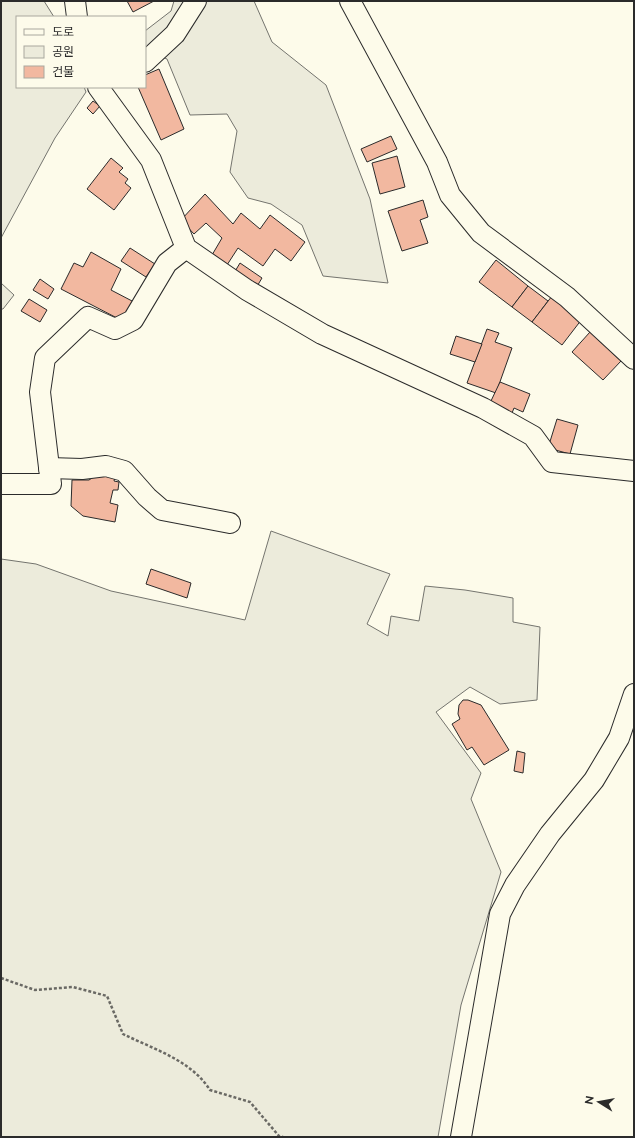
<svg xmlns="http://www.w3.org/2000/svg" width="635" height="1138" font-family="Raleway,'Noto Sans KR',sans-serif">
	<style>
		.green { fill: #ecebdb; stroke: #74746e }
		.building { fill: #f2b8a0; stroke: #2b2b2b }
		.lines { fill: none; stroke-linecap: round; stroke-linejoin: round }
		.minor-casing { stroke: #2b2b2b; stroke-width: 22 }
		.path { stroke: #6a6964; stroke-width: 2.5; stroke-dasharray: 3 2; stroke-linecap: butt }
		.minor { stroke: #fdfbea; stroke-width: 20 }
	</style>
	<rect width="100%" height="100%" fill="#fdfbea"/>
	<g class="green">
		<path d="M1 1H44L54 17H17V87H84L86 92 55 138 1 238Z"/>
		<path d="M174 1H254L272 42 326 85 370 199 388 283 323 276 302 225 271 204 248 198 230 172 237 131 227 114 190 115 167 59 145 50V31L171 11Z"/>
		<path d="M1 283 14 295 3 309H1Z"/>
		<path d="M271 531 390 574 367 624 388 636 391 616 419 621 425 586 465 590 513 598V622L540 627 537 700 500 704 470 687 436 712 481 773 471 799 501 872 461 1005 438 1137H1V559L36 564 111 591 245 620Z"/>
	</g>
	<g class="building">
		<path d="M127 1H154L133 12Z"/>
		<path d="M159 69 184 129 161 140 138 87H145V75Z"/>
		<path d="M93 101 100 106 93 114 87 108Z"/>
		<path d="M391 136 397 149 367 162 361 149Z"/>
		<path d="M397 156 405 187 380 194 372 163Z"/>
		<path d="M111 158 123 168 119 172 128 179 125 183 131 188 114 210 87 189Z"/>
		<path d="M205 194 233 224 241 213 260 229 270 215 305 242 291 261 275 249 263 266 238 248 227 265 212 255 222 238 206 223 194 234 181 220Z"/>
		<path d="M423 200 428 217 420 220 428 243 402 251 388 211Z"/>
		<path d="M130 248 155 264 146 277 121 261Z"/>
		<path d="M91 252 121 269 111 290 134 302 128 314 117 318 61 289 74 263 83 267Z"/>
		<path d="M496 260 528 286 512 307 479 282Z"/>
		<path d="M240 263 262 278 256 288 234 273Z"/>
		<path d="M40 279 54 289 48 299 33 290Z"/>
		<path d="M528 286 548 301 532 322 512 307Z"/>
		<path d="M552 296 582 319 562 345 532 322Z"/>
		<path d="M29 299 47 310 40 322 21 311Z"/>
		<path d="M487 329 499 333 495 342 512 348 496 393 467 383Z"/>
		<path d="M590 332 621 361 603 380 572 352Z"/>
		<path d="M456 336 482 344 475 362 450 354Z"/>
		<path d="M500 382 530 394 523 412 514 408 512 413 490 403Z"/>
		<path d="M557 419 578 425 570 454 548 448Z"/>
		<path d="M98 474 115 477 114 481 119 482 118 490H113L110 503 118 505 115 522 83 516 71 506 72 480H89Z"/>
		<path d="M151 569 191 583 187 598 146 584Z"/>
		<path d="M463 700H468L481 705 509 750 484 765 472 747 467 750 452 724 460 719 458 714 459 705Z"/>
		<path d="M517 751 525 753 523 773 514 771Z"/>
	</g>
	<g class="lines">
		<defs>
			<g id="minor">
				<path d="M75 1 77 17"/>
				<path d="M350 1 437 162 450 195 481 233 567 297 634 359"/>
				<path d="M145 62 175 34 196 1"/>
				<path d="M98 87 151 160 186 248 247 290 322 334 483 408 533 436 552 462 634 471"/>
				<path d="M49 468 82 469 106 466 124 471 147 497 162 510 230 523"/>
				<path d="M1 484H51L40 392 45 358 88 317 115 329 133 320 167 263 186 248"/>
				<path d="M461 1137 500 914 515 885 550 834 594 780 619 738 634 694"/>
			</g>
		</defs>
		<use href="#minor" class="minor-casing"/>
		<path class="path" d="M1 978 35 990 73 987 107 996 123 1034C153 1049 191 1060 210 1090L250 1102 279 1136 283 1137"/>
		<use href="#minor" class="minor"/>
	</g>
	<rect width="635" height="1138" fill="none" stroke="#2b2b2b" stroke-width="4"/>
	<rect x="16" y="16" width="130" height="72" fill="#fdfbea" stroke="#a9a89e"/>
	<rect x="24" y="29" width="20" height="6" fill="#fdfbea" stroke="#a9a89e"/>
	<text x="52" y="36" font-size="12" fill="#2b2b2b">도로</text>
	<rect x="24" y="46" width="20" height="12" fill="#ecebdb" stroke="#a9a89e"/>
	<text x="52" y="56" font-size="12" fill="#2b2b2b">공원</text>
	<rect x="24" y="66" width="20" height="12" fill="#f2b8a0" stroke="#a9a89e"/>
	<text x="52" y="76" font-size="12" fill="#2b2b2b">건물</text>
	<g transform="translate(599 1102) rotate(281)" stroke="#fdfbea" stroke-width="3" paint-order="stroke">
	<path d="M0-3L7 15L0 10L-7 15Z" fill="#2b2b2b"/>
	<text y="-6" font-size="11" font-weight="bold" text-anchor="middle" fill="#2b2b2b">N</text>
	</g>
</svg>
